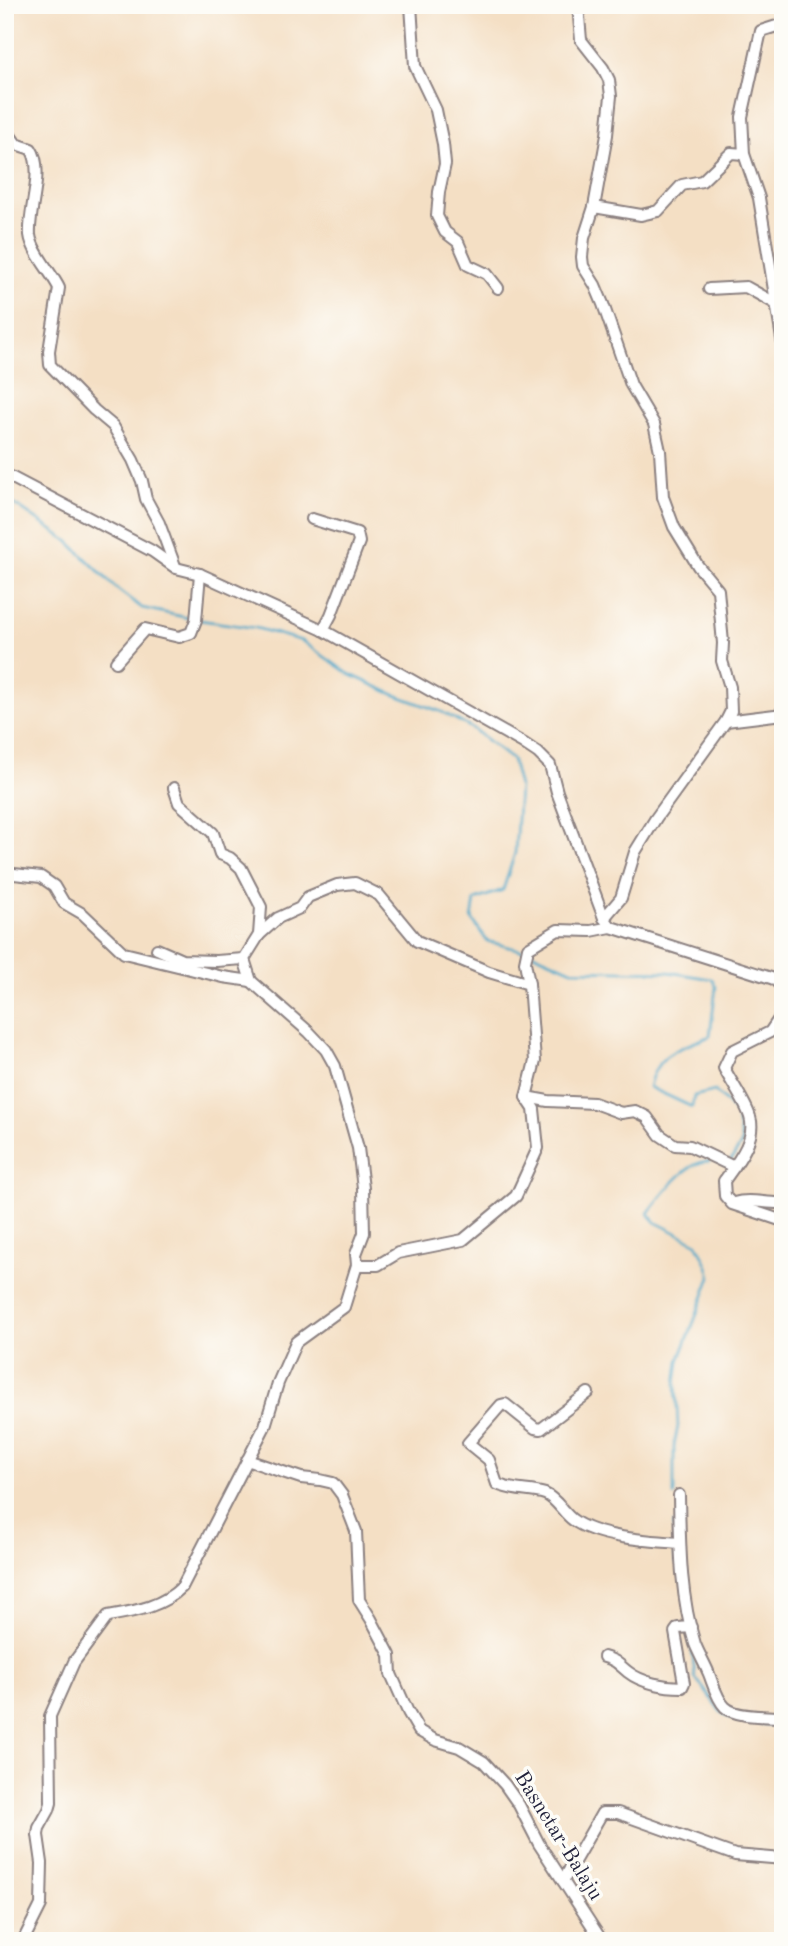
<svg xmlns="http://www.w3.org/2000/svg" width="788" height="1946" font-family="'Old Standard TT',serif">
	<style>
		.lines { fill: none; stroke-linecap: round; stroke-linejoin: round }
		.stream { stroke: #4aa6c8; stroke-width: 2.5 }
		.minor-casing { stroke: #8b8080; stroke-width: 14 }
		.minor { stroke: #fff; stroke-width: 10 }
		.labels { text-anchor: middle; dominant-baseline: central; stroke-width: 7; stroke-linejoin: round; paint-order: stroke }
		.street-label { font-size: 21px; fill: #22223b; stroke: #fdfcf7 }
	</style>
	<rect width="100%" height="100%" fill="#fdfcf7"/>
	<filter id="ink" filterUnits="userSpaceOnUse"><feTurbulence type="fractalNoise" baseFrequency=".0143" numOctaves="2"/><feDisplacementMap in="SourceGraphic" scale="14" xChannelSelector="R" yChannelSelector="G"/><feConvolveMatrix kernelMatrix="1 2 1 2 8 2 1 2 1" color-interpolation-filters="sRGB"/></filter>
	<filter id="wash" filterUnits="userSpaceOnUse"><feTurbulence type="fractalNoise" baseFrequency=".00686" numOctaves="4" result="noise"/><feDisplacementMap in="SourceGraphic" scale="28" xChannelSelector="R" yChannelSelector="G"/><feGaussianBlur stdDeviation="1.57" result="paint"/><feColorMatrix in="noise" values="0 0 0 0 0 0 0 0 0 0 0 0 0 0 0 0 0 1.4 0 .05"/><feComposite in="paint" operator="in"/></filter>
	<g filter="url(#wash)">
		<rect width="100%" height="100%" fill="#f4dfc4"/>
		<g class="lines">
			<g class="stream">
				<path d="M5 498 68 541 118 590 142 608 193 619"/>
				<path d="M200 620 256 628 302 641 349 674 393 694 442 712 473 729 512 760 519 787 515 853 503 890 475 900 472 919 487 941 524 951"/>
				<path d="M531 952 572 970 668 972 712 979 716 987 710 1036C680 1049 657 1051 649 1087L692 1107 694 1096 715 1091 736 1113 742 1143 730 1162"/>
				<path d="M674 1496V1446L678 1426 676 1384 679 1361 711 1277C709 1264 702 1255 697 1243L657 1223 648 1213C661 1197 686 1160 710 1161"/>
				<path d="M674 1538V1524"/>
				<path d="M674 1545 676 1563"/>
				<path d="M692 1648 695 1677 721 1712 732 1719 783 1727"/>
			</g>
		</g>
	</g>
	<g filter="url(#ink)">
		<g class="lines">
			<defs>
				<g id="minor">
					<path d="M411 5 415 66 436 110 443 144 445 164 439 192 437 216 445 232 458 242 468 265 487 274 498 288"/>
					<path d="M578 5 581 40 603 68 609 80 611 96 607 135 594 207 584 238 582 257 583 266 595 285 603 304 631 385 654 424 660 451 663 497 674 527 698 566 718 590 723 643 722 661 730 687 731 711 726 721 656 818 635 852 621 898 604 918"/>
					<path d="M5 128 16 144 31 149C45 170 28 210 30 235 32 252 52 273 59 288L49 351 50 365 94 410 113 426 133 460 142 481 146 499 159 523 175 566"/>
					<path d="M744 154 759 198 783 345"/>
					<path d="M594 207 641 215 658 211 682 185 702 181 731 153 744 154 742 117 761 31 783 24"/>
					<path d="M709 289 746 287 775 303"/>
					<path d="M5 474 152 551 176 568 200 574 323 630 523 743 538 753 550 765 557 792 604 918 611 927 774 979 783 988"/>
					<path d="M312 519 357 533 359 542 331 615 323 630"/>
					<path d="M116 662 145 629 179 637 191 633 196 620 200 574"/>
					<path d="M726 721 783 714"/>
					<path d="M5 873 41 877 54 886 64 903 83 914 124 953 223 977 251 981"/>
					<path d="M259 935 278 918 300 908 308 897 337 885 355 883 379 895 417 941 489 972 529 984"/>
					<path d="M157 949 182 960 216 961 244 959"/>
					<path d="M783 1013 770 1032 732 1051 724 1068C731 1082 746 1103 750 1117 757 1139 736 1164 724 1181L725 1196 732 1204 783 1221"/>
					<path d="M526 1097 548 1101 594 1103 621 1113 635 1111 647 1117 660 1135 675 1145 690 1146 734 1167"/>
					<path d="M734 1203C750 1198 766 1204 783 1203"/>
					<path d="M357 1265H378L398 1253 463 1240 516 1196 538 1148 534 1109 526 1097 535 1061 529 984 525 962 528 948 558 930 591 931 611 927"/>
					<path d="M588 1393 541 1429 535 1428 505 1404 501 1405 468 1443 489 1460 497 1484C514 1492 530 1489 545 1494 557 1499 563 1513 573 1520 597 1538 651 1541 680 1543"/>
					<path d="M247 1460 301 1478 320 1480 333 1483 342 1495 356 1531 359 1600 371 1619 390 1655 391 1674 408 1712 419 1731 435 1740 459 1747 484 1762 505 1785 519 1805 539 1844 602 1941"/>
					<path d="M679 1495C680 1545 680 1596 695 1644 699 1654 705 1664 709 1674 713 1684 717 1699 725 1707 736 1718 769 1716 783 1717"/>
					<path d="M604 1657C616 1660 618 1664 628 1672 642 1683 665 1687 682 1687L684 1683 675 1632 678 1628 691 1627"/>
					<path d="M563 1881 602 1813H618L735 1855 783 1859"/>
					<path d="M23 1941 41 1905 42 1863 38 1835 39 1828 49 1810 51 1803 50 1716 74 1662 108 1616C136 1611 162 1607 182 1587L265 1426 278 1383 296 1342 344 1307 357 1265 356 1254 364 1233 363 1188 358 1148 335 1066 326 1050 309 1032 251 981 244 959 259 935 261 907 241 868 230 858 220 854 213 833 179 803 174 788"/>
				</g>
			</defs>
			<use href="#minor" class="minor-casing"/>
			<use href="#minor" class="minor"/>
		</g>
	</g>
	<g class="labels">
		<g class="street-label">
			<text transform="translate(558 1836) rotate(58)">Basnetar-Balaju</text>
		</g>
	</g>
	<rect width="788" height="1946" fill="none" stroke="#fdfcf7" stroke-width="28"/>
</svg>
